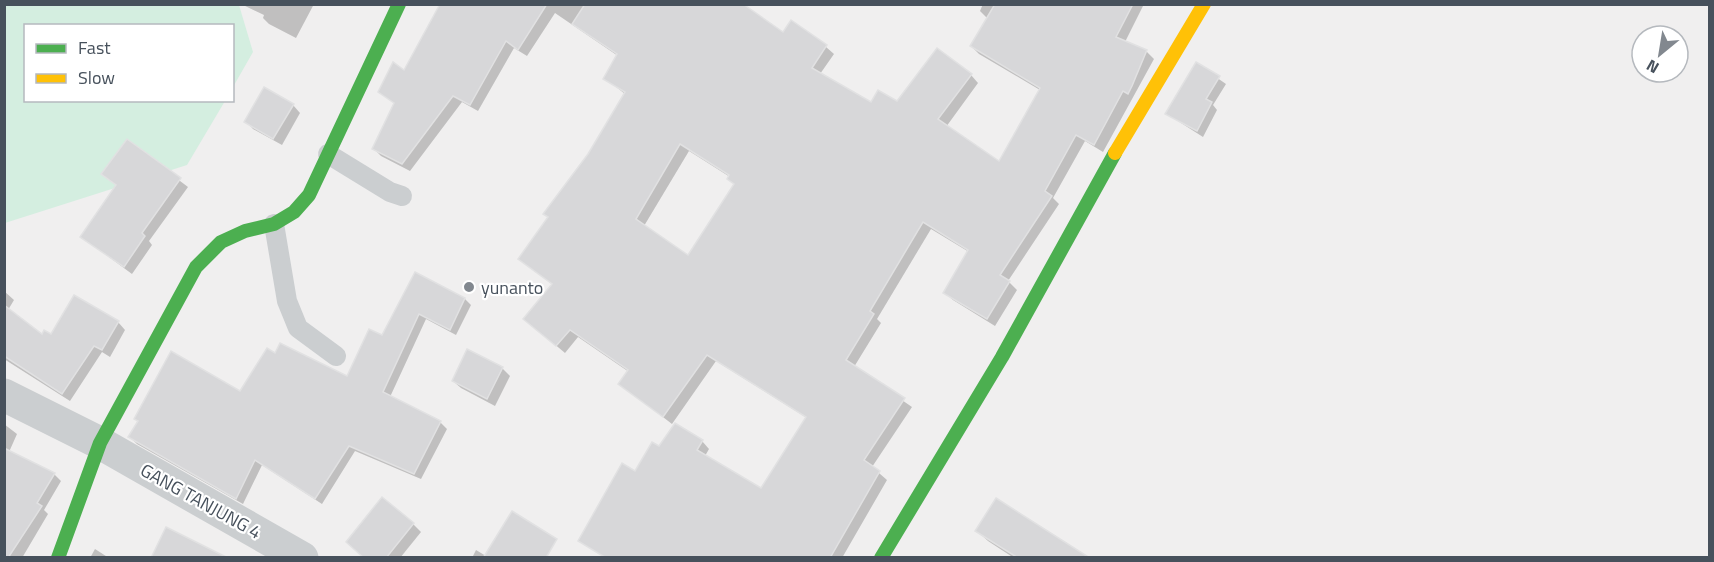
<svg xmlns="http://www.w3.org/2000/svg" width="1714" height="562" font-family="'Titillium Web',sans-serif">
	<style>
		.green { fill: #d4eee0 }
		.shadow { fill: #0003; fill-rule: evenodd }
		.building { fill: #d7d7d9; stroke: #e1e1e2; stroke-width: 1.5; fill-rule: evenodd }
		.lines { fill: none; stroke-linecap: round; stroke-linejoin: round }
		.lane { stroke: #cbced0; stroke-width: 20 }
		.street { stroke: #cbced0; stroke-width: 33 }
		.fast { stroke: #4caf50; stroke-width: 14 }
		.slow { stroke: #ffc107; stroke-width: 14 }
		.poi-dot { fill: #82888f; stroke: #fff; stroke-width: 2 }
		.labels { text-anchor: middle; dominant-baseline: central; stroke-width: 4.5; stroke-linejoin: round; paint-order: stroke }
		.poi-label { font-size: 18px; fill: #47515c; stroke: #fff; text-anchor: start }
		.street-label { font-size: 18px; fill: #47515c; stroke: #fff }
	</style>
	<rect width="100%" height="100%" fill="#f0efef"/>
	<path class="green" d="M5 5H239L253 52 233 87 232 26H26V100L225 101 187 165 5 223Z"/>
	<g class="shadow">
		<path d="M241 4H314L296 38 269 24 263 18 264 15Z"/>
		<path d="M440 4H741L783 34 791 22 826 47 834 54 820 74 871 104 897 103 971 75 978 83 946 127 1000 163 1040 90 979 54 971 46 988 19 980 11 983 4H1144L1125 42 1147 52 1154 59 1103 152 1085 141 1053 198 1059 204 1008 281 1017 290 995 326 953 300 945 293 969 252 931 229 877 319 881 323 854 367 912 407 872 467 887 480 842 558H628L635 473 660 448 702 441 709 449 705 456 761 490 807 418 716 361 672 424 620 384 629 372 578 337 565 353 533 326 553 285 520 259 549 218 625 94 605 78 618 56 555 13 527 56 514 48 478 111 462 102 410 171 381 156 373 148 395 104 380 91 405 73ZM689 151 730 177 728 179 735 185 688 257 644 226Z"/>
		<path d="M1197 64 1226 84 1213 105 1217 110 1203 137 1167 114Z"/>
		<path d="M293 105 300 113 282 145 253 129 246 121Z"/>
		<path d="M127 141 188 187 149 241 152 245 132 274 82 237 117 186 103 174Z"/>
		<path d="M415 274 465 299 471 305 456 335 426 319 390 397 440 422 447 429 421 479 355 451 322 504 262 465 243 504 137 444 130 437 240 393 348 378 383 337Z"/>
		<path d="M4 291 14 300 8 310 42 336 118 322 125 330 110 357 102 352 70 401 4 359Z"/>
		<path d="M502 368 510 376 495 406 461 388 453 381Z"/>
		<path d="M4 424 17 434 9 452 54 474 61 481 44 510 48 514 22 558H4Z"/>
		<path d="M413 524 421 532 400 558H365Z"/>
		<path d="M977 531 1087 558H1014L988 541Z"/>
		<path d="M95 549 109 558H90Z"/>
		<path d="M476 550 486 556 532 558H472Z"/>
	</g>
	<g class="building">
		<path d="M440 4H547L518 50 506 41 470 105 453 96 402 164 372 149 394 103 378 92 393 62 404 70Z"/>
		<path d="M585 4H743L783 32 791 20 827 45 812 68 871 102 878 90 897 101 937 48 972 74 938 119 999 161 1040 88 970 46 995 4H1133L1116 37 1147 50 1132 86 1128 94 1123 91 1094 145 1076 135 1045 191 1052 196 1000 275 1010 281 987 319 943 293 968 250 923 222 870 311 874 314 846 360 905 398 864 460 880 471 830 558H606L578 541 622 463 635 471 652 442 659 446 675 423 703 440 697 450 761 488 806 417 707 355 663 417 618 384 628 370 570 330 556 346 523 319 552 284 518 259 548 217 543 214 588 154 625 92 603 79 617 54 572 24ZM680 144 729 175 727 179 734 184 688 255 636 219Z"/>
		<path d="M1196 62 1220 76 1206 99 1212 102 1197 131 1165 114Z"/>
		<path d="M264 87 294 104 273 139 244 122Z"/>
		<path d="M127 139 181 178 142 233 145 236 124 267 80 237 116 185 101 174Z"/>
		<path d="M415 272 465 298 450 330 419 314 383 392 441 421 414 474 349 446 315 499 255 460 236 499 128 437 138 421 134 419 171 351 240 391 267 348 275 353 280 343 347 376 369 329 382 335Z"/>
		<path d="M74 295 119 321 102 350 94 346 62 394 4 356V305L42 334 44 330 51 334Z"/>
		<path d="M467 349 503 367 487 399 452 381Z"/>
		<path d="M4 448 55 473 37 503 42 506 8 558H4Z"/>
		<path d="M382 497 414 523 386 558H364L346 542Z"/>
		<path d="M996 498 1090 558H1018L975 531Z"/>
		<path d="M512 511 557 539 546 558H483Z"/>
		<path d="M166 527 228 558H151Z"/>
	</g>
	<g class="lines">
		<g class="lane">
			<path d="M328 154 390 192 402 196"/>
			<path d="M274 224 287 301 298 328 336 356"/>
		</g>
		<path class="street" d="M4 395 100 443 302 558"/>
		<g class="fast">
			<path d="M58 558 100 443 196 267 221 242 245 231 274 224 294 212 309 195 399 4"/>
			<path d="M881 558 1002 357 1115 153"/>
		</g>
		<path class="slow" d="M1115 153 1204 4"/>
	</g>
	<circle class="poi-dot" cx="469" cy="287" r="6"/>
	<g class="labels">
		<g class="poi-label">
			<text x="481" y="287">yunanto</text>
		</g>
		<g class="street-label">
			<text transform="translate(201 501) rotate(29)">GANG TANJUNG 4</text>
		</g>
	</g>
	<rect width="1714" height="562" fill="none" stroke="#47515c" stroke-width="12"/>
	<rect x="24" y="24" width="210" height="78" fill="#ffffff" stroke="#b5b9be" stroke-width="1.5"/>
	<rect x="36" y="44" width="30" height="9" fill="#4caf50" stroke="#b5b9be" stroke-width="1.5"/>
	<text x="78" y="54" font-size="18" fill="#47515c">Fast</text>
	<rect x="36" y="74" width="30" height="9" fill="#ffc107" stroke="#b5b9be" stroke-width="1.5"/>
	<text x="78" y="84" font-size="18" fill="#47515c">Slow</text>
	<g transform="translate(1660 54) rotate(210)"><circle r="28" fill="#ffffff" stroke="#b5b9be" stroke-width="1.5"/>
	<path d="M0-4.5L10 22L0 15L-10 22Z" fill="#82888f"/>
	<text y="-9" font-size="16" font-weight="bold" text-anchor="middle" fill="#47515c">N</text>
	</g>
</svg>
